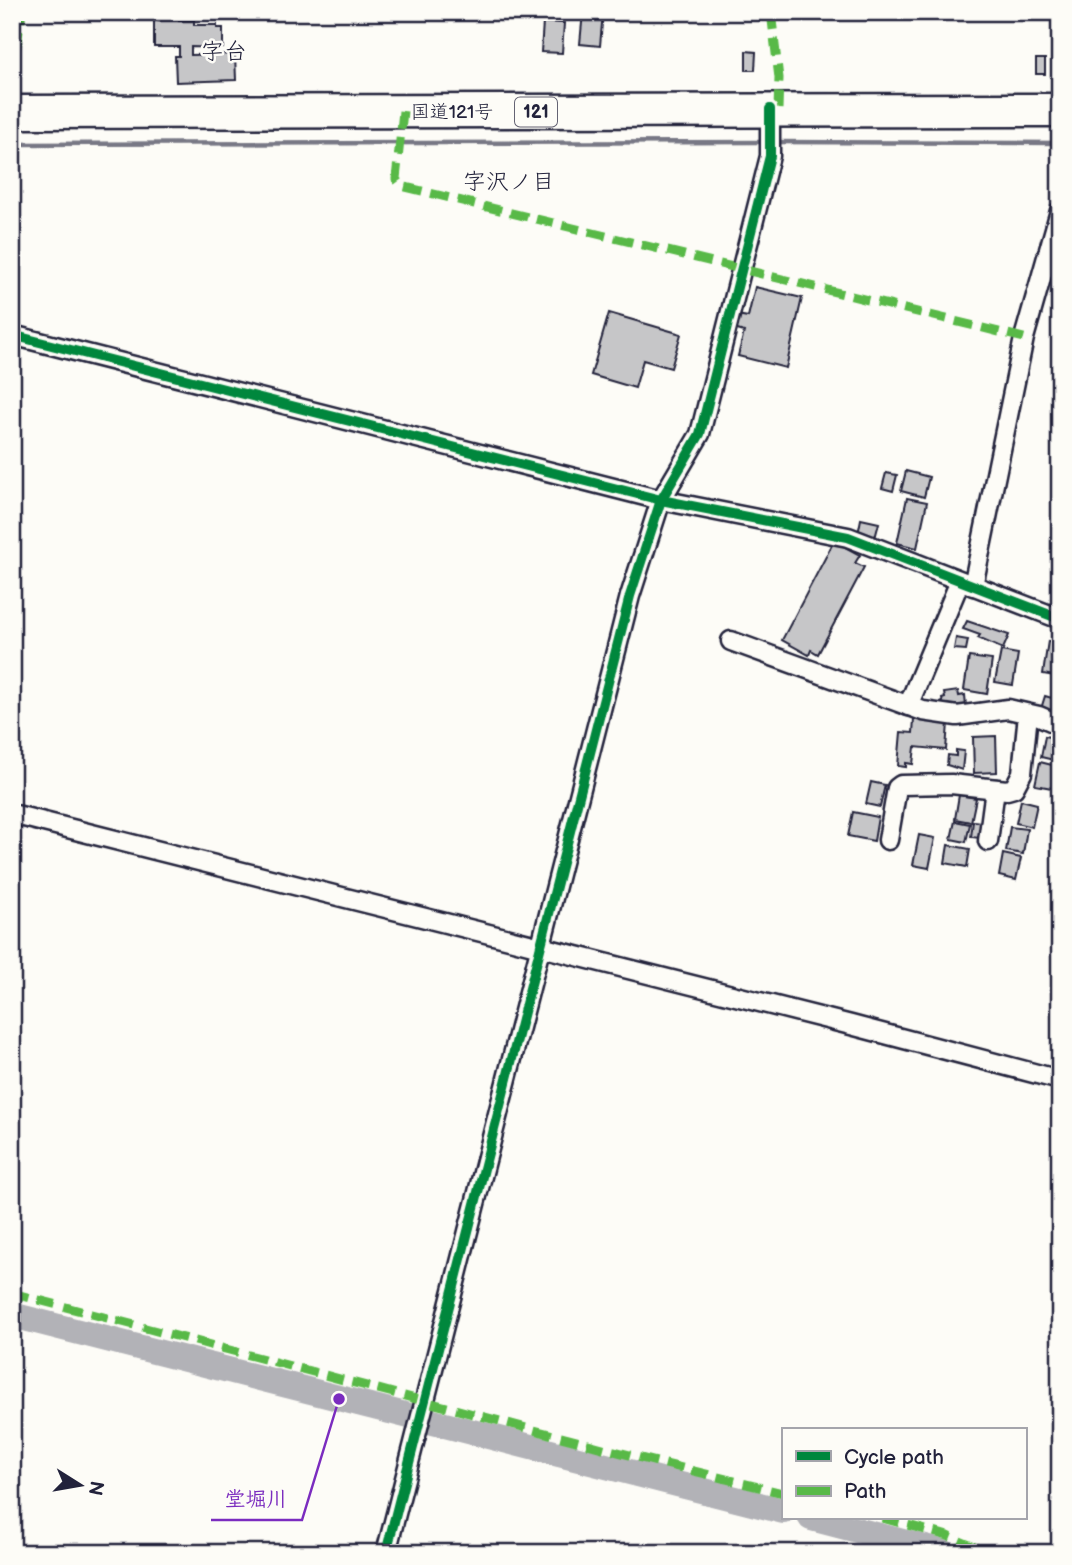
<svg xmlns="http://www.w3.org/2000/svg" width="1072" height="1565" font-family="'Balsamiq Sans','Klee One',sans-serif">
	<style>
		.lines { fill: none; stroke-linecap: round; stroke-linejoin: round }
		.stream { stroke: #787885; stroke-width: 4.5 }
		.river { stroke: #b2b2b7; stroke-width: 26 }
		.building { fill: #c6c6c8; stroke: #22223b; stroke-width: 2 }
		.street-casing { stroke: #22223b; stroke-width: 23 }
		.highway-casing { stroke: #22223b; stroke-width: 37 }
		.street { stroke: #fdfcf7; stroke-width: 18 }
		.highway { stroke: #fdfcf7; stroke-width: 32 }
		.quiet { stroke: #58b947; stroke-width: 9; stroke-dasharray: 18 9; stroke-linecap: butt }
		.cycleway-casing { stroke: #fdfcf7; stroke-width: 15 }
		.cycleway { stroke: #00873e; stroke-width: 10 }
		.labels { text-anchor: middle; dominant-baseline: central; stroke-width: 5; stroke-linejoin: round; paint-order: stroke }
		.shield { fill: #fdfcf7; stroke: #646373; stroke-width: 2 }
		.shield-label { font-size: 18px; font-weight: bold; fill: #22223b }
		.street-label { font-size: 19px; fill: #22223b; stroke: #fdfcf7 }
		.quarter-label { font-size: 23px; fill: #22223b; stroke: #fdfcf7 }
		.leader { fill: none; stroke: #7b2cbf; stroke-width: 2.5 }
		.callout-dot { fill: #7b2cbf; stroke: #fdfcf7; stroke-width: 2.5 }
		.callout-label { font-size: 21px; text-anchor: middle; font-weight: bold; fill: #7b2cbf; stroke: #fdfcf7; stroke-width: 5; stroke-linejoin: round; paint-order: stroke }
	</style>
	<rect width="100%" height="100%" fill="#fdfcf7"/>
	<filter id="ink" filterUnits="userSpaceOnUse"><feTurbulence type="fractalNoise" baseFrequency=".0143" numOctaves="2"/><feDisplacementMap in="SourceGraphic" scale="14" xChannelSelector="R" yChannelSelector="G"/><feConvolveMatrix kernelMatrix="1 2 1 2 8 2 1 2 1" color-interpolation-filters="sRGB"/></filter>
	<g filter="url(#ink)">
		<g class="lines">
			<g class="stream">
				<path d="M774 142 1060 143"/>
				<path d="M12 144 765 142"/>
			</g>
			<g class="river">
				<path d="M12 1315 783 1511"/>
				<path d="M811 1518 945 1553"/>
			</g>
		</g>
		<g class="building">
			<path d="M583 12H603L600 46 580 44Z"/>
			<path d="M154 20H194V25H217V28H223V48L191 47V55L235 54 236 80 176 82 175 56H179V47H154Z"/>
			<path d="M543 22 564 23 562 53 541 52Z"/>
			<path d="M746 51 756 52 755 70H746Z"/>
			<rect x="1036" y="59" width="9" height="15"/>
			<path d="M755 287 802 298 786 368 738 356 744 332 734 329 737 315 748 317Z"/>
			<path d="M609 313 681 334 671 368 643 360 635 388 591 375Z"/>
			<path d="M906 471 929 477 924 497 901 491Z"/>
			<path d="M886 473 897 475 893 491 882 488Z"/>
			<path d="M907 498 927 502 917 548 897 543Z"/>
			<path d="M861 519 879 523 875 538 858 534Z"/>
			<path d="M834 541 860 555 855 563 864 567 818 654 811 650 809 655 782 640Z"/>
			<path d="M967 621 1009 635 1003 649 978 638 980 635 963 629Z"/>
			<path d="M956 638 968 640 966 650 954 649Z"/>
			<path d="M1048 641 1060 643V677L1043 674Z"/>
			<path d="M1001 651 1018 654 1013 685 995 682Z"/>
			<path d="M969 657 992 660 987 694 964 690Z"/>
			<path d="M958 691 959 696 965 695 966 706 944 710 942 699 945 698 944 693Z"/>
			<path d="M1054 691 1060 693V718L1040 712 1045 696 1052 698Z"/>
			<path d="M914 719 948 723 946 750 915 747 913 764 906 763V767L898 766 901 732 913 733Z"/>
			<path d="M996 736 997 772 974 773 973 737Z"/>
			<path d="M1045 736 1060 739 1058 761 1041 757Z"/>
			<path d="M956 750 964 751 962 770 947 765 948 755 956 756Z"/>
			<path d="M1040 762 1056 766 1052 788 1035 785Z"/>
			<path d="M871 782 885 785 880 807 866 804Z"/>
			<path d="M959 795 976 798 971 822 955 819Z"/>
			<path d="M1021 800 1037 804 1032 827 1016 823Z"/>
			<path d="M853 812 878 817 874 841 848 836Z"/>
			<path d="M955 821 970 824 966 842 951 839Z"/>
			<path d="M973 821 982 822 979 838 971 837Z"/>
			<path d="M1010 827 1027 829 1023 854 1006 851Z"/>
			<path d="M919 835 935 838 929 868 913 865Z"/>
			<path d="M948 845 970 849 967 867 945 863Z"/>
			<path d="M1003 854 1021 858 1016 880 999 876Z"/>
		</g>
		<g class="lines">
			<defs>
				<g id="street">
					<path d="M12 335 661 500 848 537 1060 619"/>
					<path d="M973 586 1024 338 1060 211"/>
					<path d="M731 641 923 711 957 716 1008 709 1039 716 1060 725"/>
					<path d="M908 706 960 581"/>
					<path d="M12 814 851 1025 1060 1080"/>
					<path d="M888 840 897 788 901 785 951 784 1007 790 1014 788 1022 773 1028 714"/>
					<path d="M988 841 995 789"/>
					<path d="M386 1553 630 596 661 500 700 434 770 156V109"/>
				</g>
				<path id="highway" d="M12 112 1060 110"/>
			</defs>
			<use href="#street" class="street-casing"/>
			<use href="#highway" class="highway-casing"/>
			<use href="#street" class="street"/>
			<use href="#highway" class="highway"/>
			<g class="quiet">
				<path d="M771 12 779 78 778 109"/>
				<path d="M12 75 22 12"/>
				<path d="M403 111 396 179 401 186 1024 338"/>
				<path d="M12 1293 641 1458 783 1493"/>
				<path d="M882 1518 948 1536 989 1553"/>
			</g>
			<defs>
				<g id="cycleway">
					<path d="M12 335 661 500 848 537 1060 619"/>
					<path d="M386 1553 630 596 661 500 700 434 770 156V109"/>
				</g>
			</defs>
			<use href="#cycleway" class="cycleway-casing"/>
			<use href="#cycleway" class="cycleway"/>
		</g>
	</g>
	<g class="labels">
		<rect class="shield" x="515" y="97.5" width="42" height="29" rx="5"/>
		<g class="shield-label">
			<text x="536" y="112">121</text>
		</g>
		<g class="street-label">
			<text x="452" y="112">国道121号</text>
		</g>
		<g class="quarter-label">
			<text x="224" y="52">字台</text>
			<text x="509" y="182">字沢ノ目</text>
		</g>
	</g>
	<path class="leader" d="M339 1399L302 1520H211"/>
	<circle class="callout-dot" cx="339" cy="1399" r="7"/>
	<g class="callout-label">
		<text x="256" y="1506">堂堀川</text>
	</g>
	<rect width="1072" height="1565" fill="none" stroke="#fdfcf7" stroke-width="42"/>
	<rect x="21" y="21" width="1030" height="1523" fill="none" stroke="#22223b" stroke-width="2.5" filter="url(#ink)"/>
	<rect x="782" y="1428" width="245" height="91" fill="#fdfcf7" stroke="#a5a5ac" stroke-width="2"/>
	<rect x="796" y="1451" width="35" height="10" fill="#00873e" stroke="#a5a5ac" stroke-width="2"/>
	<text x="844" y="1464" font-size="21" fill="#22223b">Cycle path</text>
	<rect x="796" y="1486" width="35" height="10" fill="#58b947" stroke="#a5a5ac" stroke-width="2"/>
	<text x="844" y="1498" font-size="21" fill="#22223b">Path</text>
	<g transform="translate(80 1485) rotate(101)" stroke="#fdfcf7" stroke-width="5" paint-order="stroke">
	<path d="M0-5L12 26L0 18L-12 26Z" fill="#22223b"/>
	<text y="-10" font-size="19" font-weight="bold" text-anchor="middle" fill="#22223b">N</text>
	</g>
</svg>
